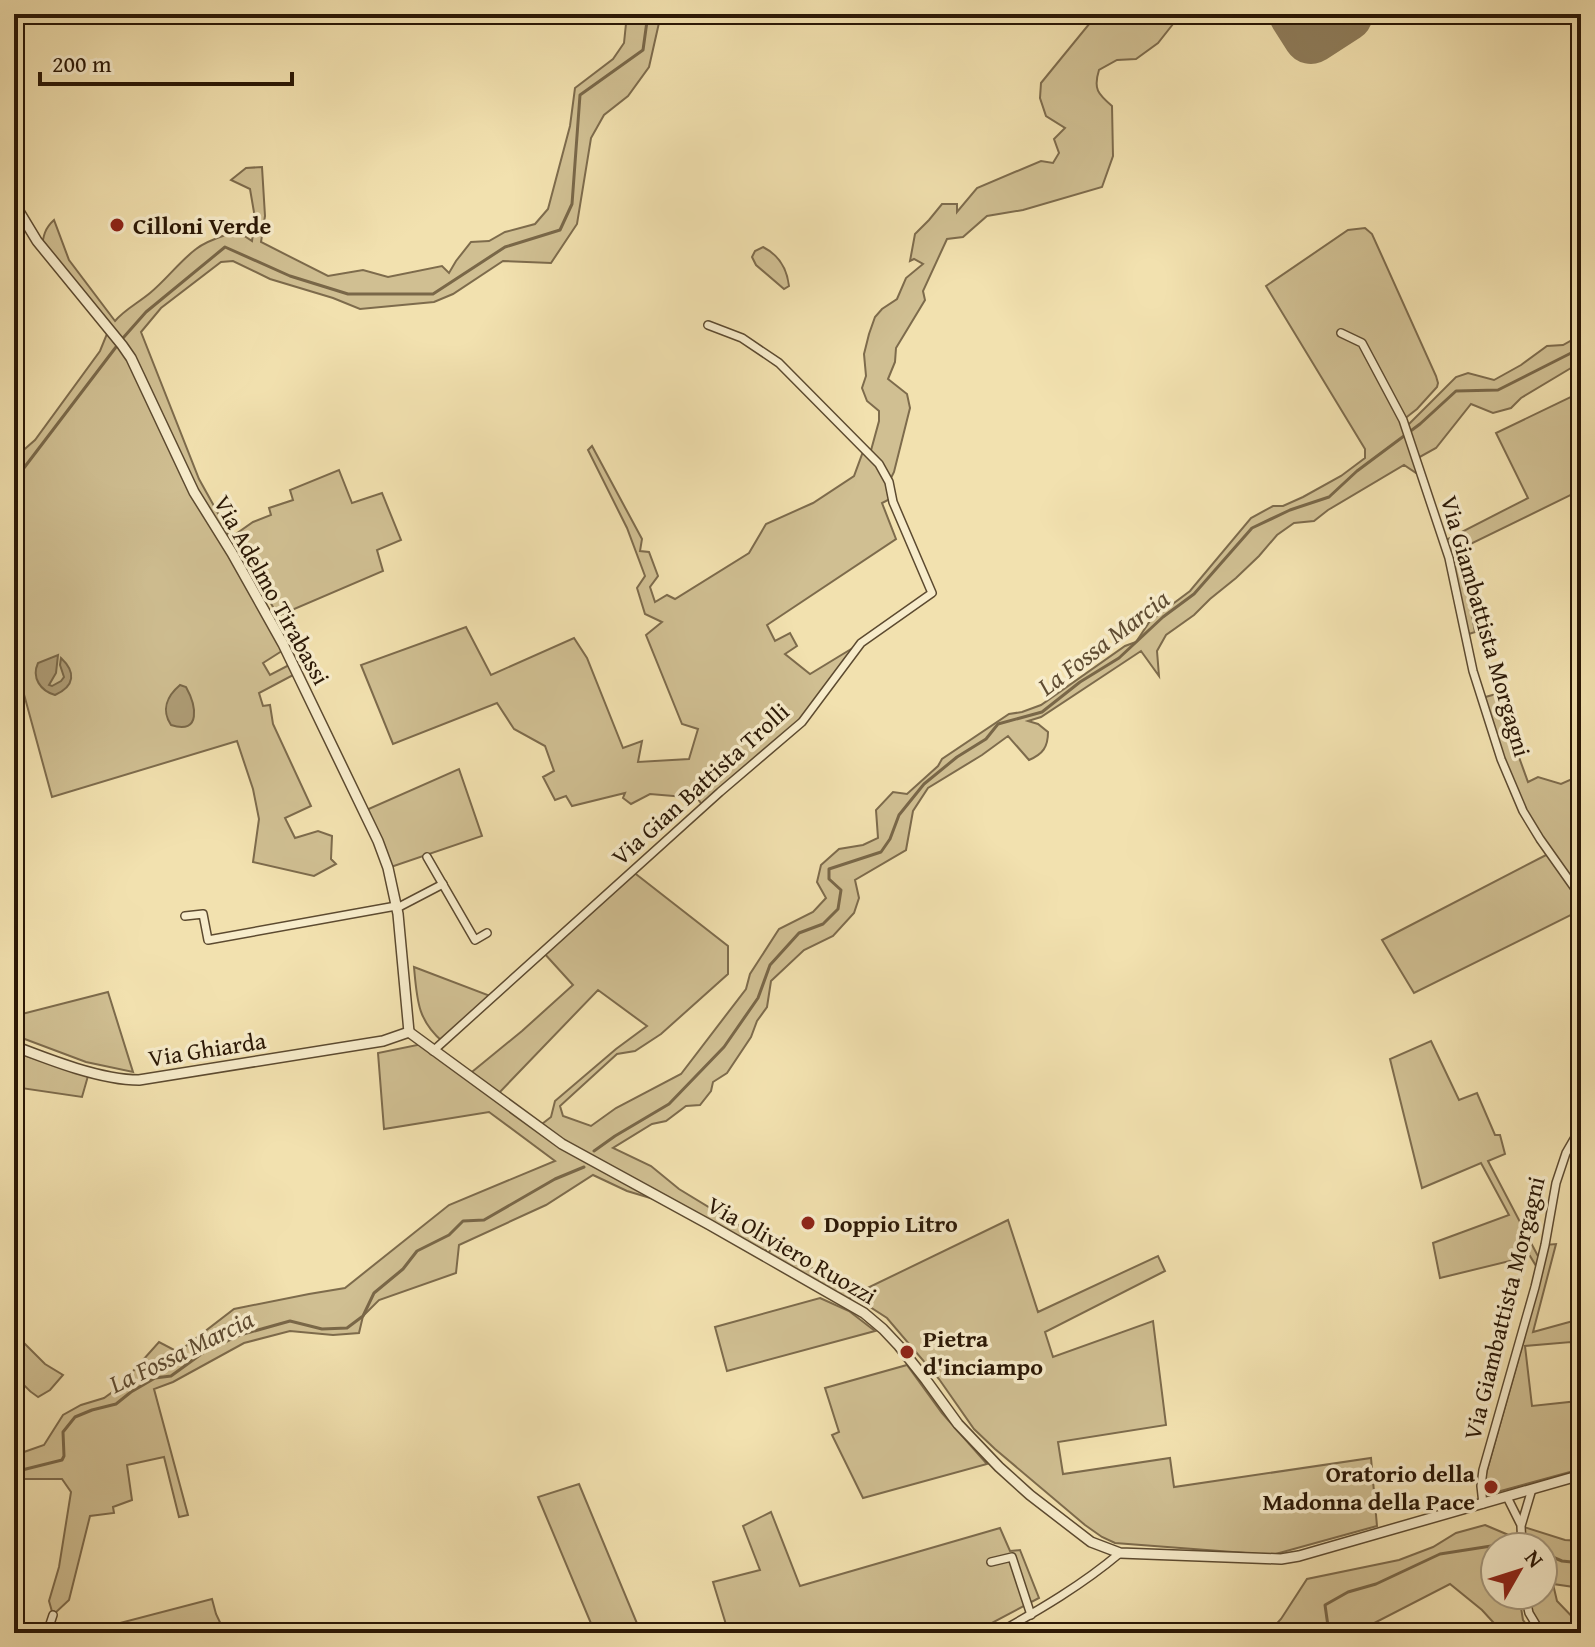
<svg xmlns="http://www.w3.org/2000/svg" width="1595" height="1647" font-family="'Gentium Book Plus',serif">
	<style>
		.green { fill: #d0bf92; stroke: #7d6b4c; stroke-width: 2; fill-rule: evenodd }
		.water { fill: #ae9c75; stroke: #796748; stroke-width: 2 }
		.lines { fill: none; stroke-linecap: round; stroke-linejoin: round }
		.stream { stroke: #796748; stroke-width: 3 }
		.runway { stroke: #8e7c5a; stroke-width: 56 }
		.minor-casing { stroke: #5c4a30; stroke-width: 10 }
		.tertiary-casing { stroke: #5c4a30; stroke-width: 12 }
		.minor { stroke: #f7eccb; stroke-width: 7 }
		.tertiary { stroke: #f7eccb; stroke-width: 9 }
		.poi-dot { fill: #8f2418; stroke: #f7eccb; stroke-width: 3 }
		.labels { text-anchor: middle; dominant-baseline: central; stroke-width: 7; stroke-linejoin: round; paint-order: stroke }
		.poi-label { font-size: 24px; font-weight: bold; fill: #2a1705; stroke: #f7eccb; text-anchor: start }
		.street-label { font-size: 24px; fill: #2a1705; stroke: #f7eccb }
		.water-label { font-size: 26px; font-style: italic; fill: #5f4c32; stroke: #f7eccb }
	</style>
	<rect width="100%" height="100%" fill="#f2e1af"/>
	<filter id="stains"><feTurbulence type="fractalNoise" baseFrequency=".0025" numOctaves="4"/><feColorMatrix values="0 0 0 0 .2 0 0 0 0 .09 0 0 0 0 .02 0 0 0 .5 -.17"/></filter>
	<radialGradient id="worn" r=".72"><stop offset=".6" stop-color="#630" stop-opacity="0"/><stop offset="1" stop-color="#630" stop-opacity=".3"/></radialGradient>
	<g class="green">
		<path d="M627 14H661L649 67 628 96 604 115 591 138 577 224 551 263 503 261 453 294 434 302 360 309 333 298 270 279 233 261 221 262 161 308 141 332 199 479 229 533 222 536 285 649 263 663 270 675 293 663 297 673 259 693 263 706 270 705 273 724 311 806 285 818 295 838 318 831 332 836 331 859 336 864 314 876 253 862 259 819 253 789 237 741 52 797 22 687 14 681V470L19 454 35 440 100 351 109 329 42 248C43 236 45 228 54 220L69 260 115 321C124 310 138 303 150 293 166 280 179 262 196 249 207 240 223 236 237 231L252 241 255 218 250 189 231 180 246 168 262 167 265 216 261 242 328 276 363 270 388 277 442 266 449 273 456 261 471 242 489 241 505 232 535 224 548 209 570 126 575 88 613 59 624 43Z"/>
		<path d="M1101 14H1121L1125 20 1133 14H1189L1177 19 1158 43 1136 59 1117 60 1099 70C1093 89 1098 94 1112 106L1113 156 1102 187 1023 210 987 216 963 237 947 239 923 291 925 300 896 348 895 362 888 379 907 394 910 408 894 472 889 482 892 498 882 503 896 539 767 625 775 641 790 633 797 646 785 654 810 674 861 643 802 722 704 807 697 798 650 794 631 804 623 798 625 793 572 806 566 796 555 800 543 777 554 771 545 746 514 729 497 703 393 744 361 665 466 627 491 675 574 638 587 658 623 748 642 741 638 762 689 759 698 729 682 724 646 635 662 622 645 614 637 588 645 576 627 528 588 450 592 446 642 539 640 551 649 552 658 576 650 587 655 602 667 595 675 599 749 553 766 524 813 503 854 476 864 449 870 454 879 421V411L867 401 862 388 866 376 864 354 869 334 875 317 882 309 897 299 906 278 923 264 914 259 910 261 915 234 929 220 942 204H957V212L977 188 1041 161 1053 163 1059 153 1054 139 1065 128 1046 116 1040 98 1041 83 1094 18Z"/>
		<path d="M1365 228 1372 234 1436 376 1438 383 1437 387 1417 409 1403 420 1406 427 1456 377 1468 373 1494 380 1521 365 1547 346 1563 345 1581 335V362L1521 398 1511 408 1493 413 1471 404 1436 448 1416 459 1422 477 1404 465 1328 510 1314 521 1294 523 1277 535 1259 556 1236 578 1210 599 1194 615 1166 635 1157 651 1159 676 1141 651 1041 717 1028 721 1038 724 1048 732C1048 747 1043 754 1029 760L1008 736 982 755 928 788 913 811 906 850 855 880 859 898 854 913 833 936 804 950 771 981 767 1007 757 1021 751 1037 727 1073 713 1082 711 1091 700 1105 686 1106 666 1121 652 1124 613 1148 651 1166 679 1189 766 1242V1256L776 1243 784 1253 846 1287 853 1295 1008 1220 1038 1312 1158 1256 1165 1271 1045 1332 1053 1357 1153 1321 1166 1425 1058 1442 1063 1474 1170 1458 1174 1487 1371 1458 1377 1526 1272 1555 1115 1543 1102 1537 1085 1525 995 1449 974 1429 939 1379 887 1318 853 1296 845 1302 667 1203 627 1191 593 1175 546 1205 459 1245 456 1273 379 1300 363 1316 359 1333 333 1335 290 1331 244 1343 173 1382 154 1389 188 1515 179 1517 164 1457 127 1465 132 1500 113 1507 114 1513 90 1516 69 1600 53 1615 49 1601 59 1567 71 1492 62 1479H23L14 1485V1458L24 1452 44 1445 63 1415 81 1405 104 1398 118 1388 159 1342 178 1352 234 1309 309 1294 345 1288 449 1205 555 1161 489 1112 384 1129 378 1053 422 1044 467 1076 522 1031 573 985 543 952 632 871 728 946V974L661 1034 635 1051 617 1054 560 1106 563 1116 591 1126 616 1108 681 1074 746 989 750 974 779 929 813 912 826 898 817 882 821 865 839 849 863 845 878 838 876 810 893 792 907 794 938 766 942 759 1009 714 1022 712 1041 705 1125 646 1136 642 1150 621 1190 591 1251 518 1273 506H1283L1303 497 1341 476 1365 458V449L1266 286 1348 230ZM598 990 647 1026 616 1049 555 1101 551 1117 538 1127 496 1096Z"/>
		<path d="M763 247C779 255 787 269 789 286L784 289 756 265 752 257 755 251Z"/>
		<path d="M1581 392V490L1460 549 1475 632 1466 635 1444 541 1528 498 1496 433Z"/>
		<path d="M339 470 352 503 382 493 401 540 377 550 383 571 278 616 233 536 253 522 271 515 269 508 293 500 290 490Z"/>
		<path d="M1496 694 1528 782 1538 777 1561 784 1581 775V879L1572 884 1581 897V910L1414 993 1382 940 1550 853 1523 811 1482 698Z"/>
		<path d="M459 769 482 836 388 868 364 811Z"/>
		<path d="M414 967 493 997 443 1042C417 1020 417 999 414 967Z"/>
		<path d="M108 992 133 1072 86 1062 14 1035V1016Z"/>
		<path d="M1431 1041 1459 1100 1477 1093 1495 1135H1500L1505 1154 1488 1161 1540 1260 1545 1245 1556 1244 1533 1332 1573 1321 1581 1349V1469L1486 1495 1484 1490 1486 1474 1524 1339 1539 1271 1530 1256 1440 1278 1433 1243 1509 1215 1481 1163 1422 1188 1390 1059ZM1571 1342 1578 1401 1532 1406 1525 1346Z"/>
		<path d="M14 1052 88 1076 82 1097 14 1087Z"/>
		<path d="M820 1298 849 1311 875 1331 727 1371 715 1327Z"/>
		<path d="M19 1338 45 1364 63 1375 50 1390 38 1397C14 1382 14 1366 14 1339Z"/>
		<path d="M907 1365 942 1413 987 1464 863 1498 832 1435 839 1432 825 1388Z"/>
		<path d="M579 1484 641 1633H595L538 1497Z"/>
		<path d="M771 1512 800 1586 1000 1528 1010 1551 1020 1550 1039 1598 973 1633H742L739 1627 728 1631 713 1582 760 1570 743 1526Z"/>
		<path d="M1485 1525 1511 1536 1512 1547H1495V1595H1519L1523 1620 1533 1633H1503L1482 1610 1450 1584 1355 1633H1268L1281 1619 1307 1579 1399 1560 1433 1547 1456 1533Z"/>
		<path d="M1521 1526 1565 1540 1581 1541V1588L1553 1584 1557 1601 1581 1626V1633H1541L1525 1595H1543V1547H1521Z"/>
		<path d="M212 1599 216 1614 225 1633H120V1623Z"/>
	</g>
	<g class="water">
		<path d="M58 655 56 673 49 685 52 686 61 681 64 677 60 665 61 658C76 672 75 686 55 695 41 691 31 678 38 663Z"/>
		<path d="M180 685 186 687C196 705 202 735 171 725 161 710 167 696 180 685Z"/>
	</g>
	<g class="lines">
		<g class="stream">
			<path d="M123 338 146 312 225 247 290 276 348 294H433L505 247 560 230 572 204 580 95 643 50 648 14"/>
			<path d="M14 481 116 347"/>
			<path d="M594 1151 615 1136 669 1104 724 1047 758 998 770 965 799 933 823 924 838 909 841 890 829 879V869L881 852 890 839 899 815 924 784 957 757 986 739 998 724 1042 712 1080 682 1119 658 1163 617 1194 594 1252 528 1290 510 1329 497 1357 471 1420 424 1456 391 1498 390 1581 348"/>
			<path d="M14 1472 62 1460 64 1456 63 1432 75 1417 92 1410 116 1404 131 1392 155 1378 171 1376 204 1352 240 1335 290 1321 322 1329 347 1328 363 1316 374 1293 403 1269 417 1251 449 1235 463 1221 484 1220 555 1179 584 1167"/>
			<path d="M1543 1553 1562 1561 1581 1563"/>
			<path d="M1329 1633 1325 1605 1348 1592 1376 1584 1440 1554 1504 1544 1516 1547"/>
		</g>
		<path class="runway" d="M1297 14 1311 36 1345 14"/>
		<defs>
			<g id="minor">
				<path d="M1341 333 1362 343 1403 420 1449 558 1473 671 1501 759 1523 811 1540 839 1581 897"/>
				<path d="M427 857 475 940 487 933"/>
				<path d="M397 908 443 884"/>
				<path d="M185 916 203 914 208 940 396 906"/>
				<path d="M433 1051 720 792 802 722 861 643 932 593 893 502 889 482 879 464 779 363 742 338 708 325"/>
				<path d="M1507 1497 1520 1523"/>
				<path d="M1483 1504 1481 1486 1483 1470 1535 1287 1545 1245 1556 1183 1566 1153 1581 1127"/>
				<path d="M1522 1547 1521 1526 1532 1489"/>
				<path d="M991 1562 1012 1557 1031 1615"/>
				<path d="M1525 1595 1529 1613 1541 1633"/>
				<path d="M47 1633 53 1615"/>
				<path d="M998 1633C1041 1609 1082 1585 1120 1553"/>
			</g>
			<g id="tertiary">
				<path d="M14 203 37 241 122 345 131 358 194 492 232 553 283 644 378 841 388 868 398 914 409 1032"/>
				<path d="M409 1032 562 1144 710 1225 864 1313 883 1329 899 1346 926 1380 958 1424 999 1467 1030 1495 1091 1542 1120 1553 1281 1559 1299 1556 1581 1475"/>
				<path d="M14 1046C50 1060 101 1080 139 1080L383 1041 409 1032"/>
			</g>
		</defs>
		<use href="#minor" class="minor-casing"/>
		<use href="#tertiary" class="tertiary-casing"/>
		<use href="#minor" class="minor"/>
		<use href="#tertiary" class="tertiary"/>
	</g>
	<g class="poi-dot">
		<circle cx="117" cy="225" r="8"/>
		<circle cx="808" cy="1223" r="8"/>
		<circle cx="907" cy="1352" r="8"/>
		<circle cx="1491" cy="1487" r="8"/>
	</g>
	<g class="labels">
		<g class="poi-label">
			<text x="133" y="225">Cilloni Verde</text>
			<text x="824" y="1223">Doppio Litro</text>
			<text x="923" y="1338">Pietra<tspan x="923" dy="28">d'inciampo</tspan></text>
			<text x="1475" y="1473" text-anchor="end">Oratorio della<tspan x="1475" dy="28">Madonna della Pace</tspan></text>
		</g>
		<g class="street-label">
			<text transform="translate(272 590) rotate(61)">Via Adelmo Tirabassi</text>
			<text transform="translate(1486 626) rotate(74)">Via Giambattista Morgagni</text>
			<text transform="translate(700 784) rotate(-42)">Via Gian Battista Trolli</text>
			<text transform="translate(207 1049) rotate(-9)">Via Ghiarda</text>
			<text transform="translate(792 1250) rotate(30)">Via Oliviero Ruozzi</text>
			<text transform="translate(1504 1308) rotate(-76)">Via Giambattista Morgagni</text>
		</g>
		<g class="water-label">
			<text transform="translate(1103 642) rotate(-37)">La Fossa Marcia</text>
			<text transform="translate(181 1351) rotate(-26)">La Fossa Marcia</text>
		</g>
	</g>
	<rect width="1595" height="1647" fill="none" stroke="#f2e1af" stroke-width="48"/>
	<rect x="16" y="16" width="1563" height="1615" fill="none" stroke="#2a1705" stroke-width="4"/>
	<rect x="24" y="24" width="1547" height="1599" fill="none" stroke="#2a1705" stroke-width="2"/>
	<g transform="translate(1519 1571) rotate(51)"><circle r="38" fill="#f7eccb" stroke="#a5977c" stroke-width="2"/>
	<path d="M0-6L14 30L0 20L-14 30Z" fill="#8f2418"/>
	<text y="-12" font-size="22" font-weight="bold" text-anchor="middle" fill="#2a1705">N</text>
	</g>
	<path d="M40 72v12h252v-12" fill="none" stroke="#2a1705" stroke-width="4"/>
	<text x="52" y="72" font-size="24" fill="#2a1705" stroke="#f7eccb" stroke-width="6" paint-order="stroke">200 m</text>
	<rect width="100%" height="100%" filter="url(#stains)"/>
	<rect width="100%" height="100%" fill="url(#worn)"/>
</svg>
